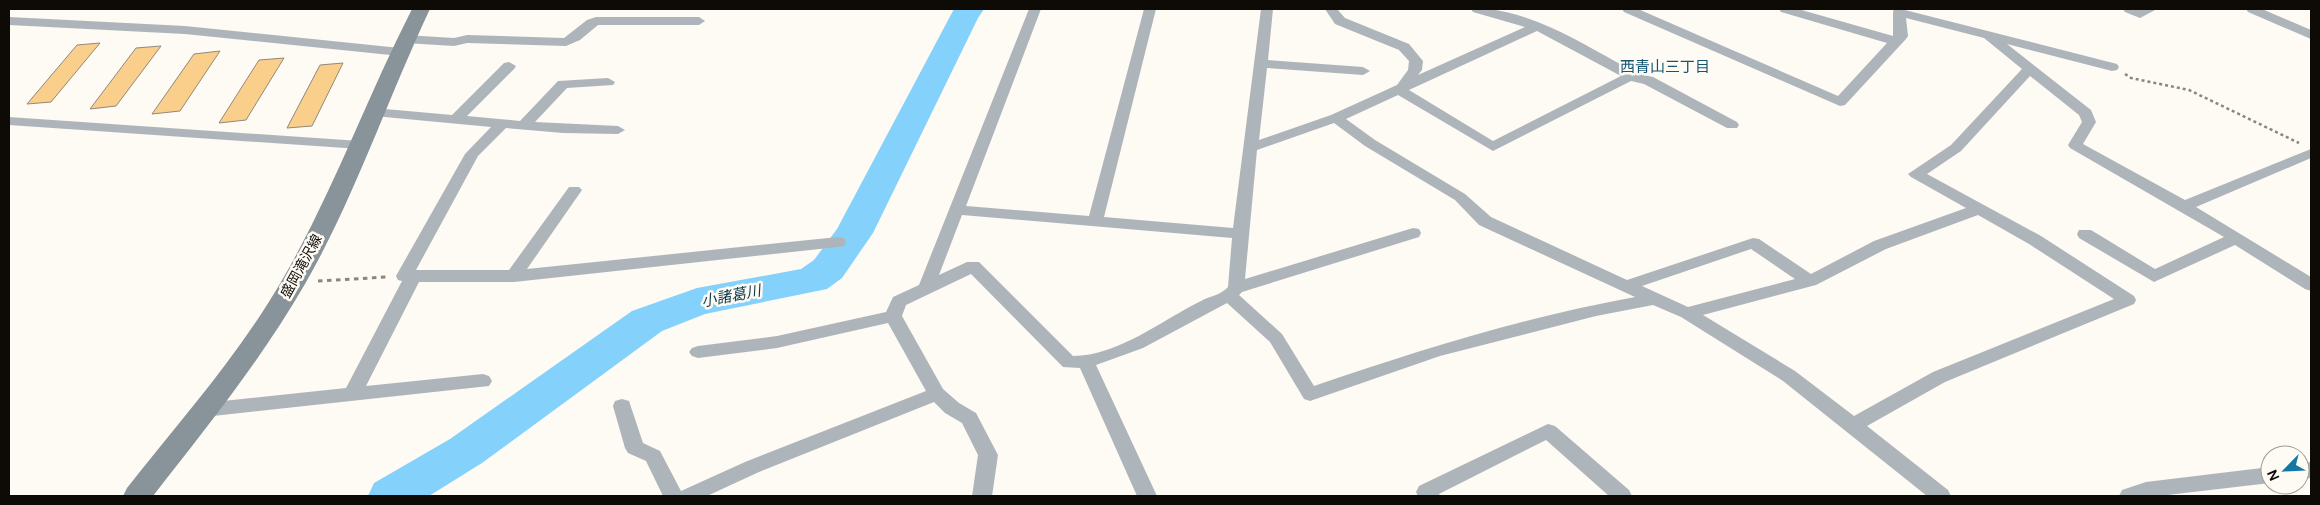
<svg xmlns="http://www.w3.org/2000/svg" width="2320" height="505" font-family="'DM Sans','Noto Sans JP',sans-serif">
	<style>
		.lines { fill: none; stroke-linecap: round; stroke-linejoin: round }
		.river { fill: #84d2fc; fill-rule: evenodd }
		.building { fill: #f9cf8b; stroke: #92897a }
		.path-far1 { stroke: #898580; stroke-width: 2.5; stroke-dasharray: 3 3; stroke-linecap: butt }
		.path { stroke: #898580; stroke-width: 3; stroke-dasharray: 4.5 4.5; stroke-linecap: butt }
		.street { fill: #aeb5ba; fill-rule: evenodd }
		.secondary { fill: #89949a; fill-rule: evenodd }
		.labels { text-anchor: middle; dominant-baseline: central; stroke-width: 5; stroke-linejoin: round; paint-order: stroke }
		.street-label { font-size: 14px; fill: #0e0b07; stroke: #fefaf4 }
		.neighbourhood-label { font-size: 15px; fill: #145573; stroke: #fefaf4 }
		.water-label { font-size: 15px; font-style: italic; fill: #0b394e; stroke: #fefaf4 }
	</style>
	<rect width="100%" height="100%" fill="#fefaf4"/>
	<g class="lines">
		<path class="river" d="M954 9H984L978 18 873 233 842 278 827 289 705 314 662 331 482 463 429 496H368L374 483 450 439 632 311 697 288 801 269 814 260 837 229Z"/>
	</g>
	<g class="building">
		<path d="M100 43 51 102 27 104 77 45Z"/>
		<path d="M161 46 116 106 90 109 136 48Z"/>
		<path d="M220 51 180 111 152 114 194 54Z"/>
		<path d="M284 58 246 120 219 123 259 60Z"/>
		<path d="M343 63 312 126 287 128 320 65Z"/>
	</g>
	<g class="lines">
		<path class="path-far1" d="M2125 74 2131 78 2189 90 2299 143"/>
		<path class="path" d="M318 281 387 277"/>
		<g class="street">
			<path d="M1029 9H1041L966 206 1089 216 1144 9H1156L1104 217 1233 228 1261 9H1273L1268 60 1363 67 1370 71 1363 75 1267 68 1259 140 1331 115 1397 85 1408 70 1409 61 1399 50 1335 24 1325 9H1337L1345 18 1409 44 1423 61 1422 70 1418 75 1525 27 1473 12 1471 9C1527 5 1590 49 1639 74L1653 77 1737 122 1739 125 1737 128H1727L1644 84 1631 81 1493 151 1398 95 1346 119 1375 140 1465 194 1491 217 1627 280 1753 238 1759 239 1811 274 1874 241 1966 208 1911 177 1908 174 1951 145 2022 69 1984 38 1906 18 1908 36 1906 39 1845 105 1840 106 1624 12 1622 9H1638L1838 96 1887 43 1781 12 1779 9H1798L1893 36V12L1894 9H1901L2117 64 2119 67 2117 70 2112 71 2007 44 2091 110 2096 122 2083 144 2185 200 2311 149V158L2196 207 2311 277V291L2305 289 2235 245 2154 282 2079 238 2077 234 2079 230H2091L2155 269 2224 237 2070 148 2068 145 2082 122 2079 115 2030 76 1961 151 1927 174 2041 236 2134 296 2136 300 2134 304 1945 382 1867 426 1948 490 1951 496H1927L1783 381 1681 317 1653 305 1596 316 1440 356 1310 401 1304 399 1270 342 1227 303 1143 348 1096 365 1157 496H1137L1080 368 1063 367 971 274 906 305 902 316 943 389 959 403 976 413 998 455 992 496H972L978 455 962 423 945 413 934 402 759 472 707 496H663L646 461 628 453 625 448 613 406 615 401 622 399 629 401 643 443 660 451 681 491 745 462 926 391 888 323 777 348 698 358 692 356 689 352 692 348 698 346 777 336 886 312 893 297 919 285ZM1537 31 1621 76 1493 141 1409 90ZM1334 123 1365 146 1455 200 1479 225 1635 297C1525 317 1420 350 1314 386L1282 334 1239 295 1242 292 1419 237 1421 233 1419 229 1413 228 1245 279 1257 150ZM962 215 1232 238 1228 287C1221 295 1210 296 1201 301 1162 320 1118 356 1073 356L979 262H967L939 275ZM1978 215 2029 244 2114 299 1933 372 1854 416 1795 371 1703 315 1816 285 1886 249ZM1751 249 1795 279 1688 307 1642 286Z"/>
			<path d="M2123 9H2157L2140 18 2125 12Z"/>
			<path d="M2246 9H2262L2311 30V39L2248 12Z"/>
			<path d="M9 17 185 26 400 48 407 52 400 56 185 34 9 25Z"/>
			<path d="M596 17H699L705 21 699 25H598L580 40 566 46 467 43 454 46 405 43 398 39 405 35 454 38 467 35 564 38 587 20Z"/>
			<path d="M509 62 516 66 514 69 467 116 520 121 558 81 608 78 615 82 613 85 567 88 535 122 618 126 625 130 618 134 563 133 506 128 478 156 416 270H509L569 187H579L582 190 527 269 838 237 844 238 846 242 844 246 838 247 514 282H419L366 386 483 374 489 376 492 381 489 386 204 417 197 415 195 410 197 405 204 403 346 388 402 281 398 280 396 276 465 154 491 127 374 116 367 112 374 108 452 115 504 63Z"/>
			<path d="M9 117 360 141 367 145 360 149 9 125Z"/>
			<path d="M1548 424 1555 426 1629 490 1632 496H1609L1546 440 1439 494 1440 496H1418L1416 492 1419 486Z"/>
			<path d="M2311 462V478L2300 479V463Z"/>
			<path d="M2270 467V483L2159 496H2119L2122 490 2146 482Z"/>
		</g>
		<path class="secondary" d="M412 9H430C387 100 355 197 305 284 261 360 207 427 153 496H123L127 488C180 421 238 356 281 282 332 195 366 99 412 9Z"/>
	</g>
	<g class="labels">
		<g class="street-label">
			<text transform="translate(301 266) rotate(-61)">盛岡滝沢線</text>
		</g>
		<g class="neighbourhood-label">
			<text x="1665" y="67">西青山三丁目</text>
		</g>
		<g class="water-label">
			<text transform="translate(731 296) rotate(-11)">小諸葛川</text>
		</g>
	</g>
	<rect width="2320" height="505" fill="none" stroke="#0e0b07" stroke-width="20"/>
	<g transform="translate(2285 470) rotate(246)"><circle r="24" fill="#fefaf4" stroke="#9e9a95"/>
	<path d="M0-4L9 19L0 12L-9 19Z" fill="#1379a4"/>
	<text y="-8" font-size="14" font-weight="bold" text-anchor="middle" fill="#0e0b07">N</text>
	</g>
</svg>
